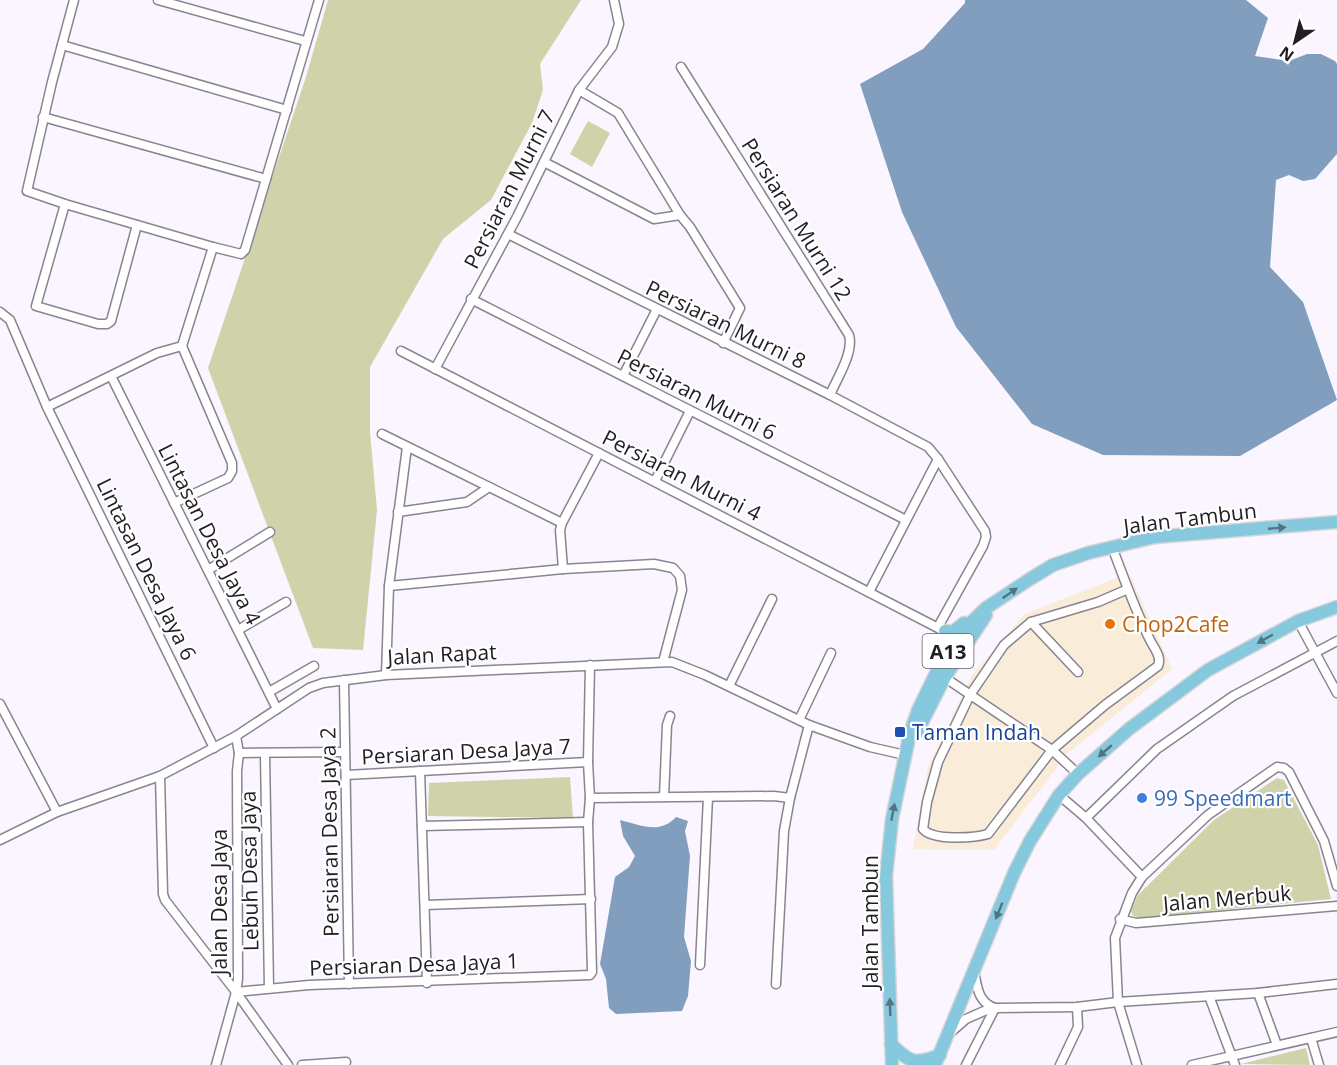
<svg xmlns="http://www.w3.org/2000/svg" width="1337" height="1065" font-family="'Open Sans',sans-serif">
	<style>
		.commercial { fill: #f9ecd8 }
		.green { fill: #d0d3a9 }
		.water { fill: #829ebe }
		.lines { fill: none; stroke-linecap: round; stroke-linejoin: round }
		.minor-casing { stroke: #8a8491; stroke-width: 11 }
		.primary-casing { stroke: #d7d6d7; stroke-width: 15 }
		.minor { stroke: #fff; stroke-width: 8 }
		.primary { stroke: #86c8dd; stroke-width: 12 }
		.oneway { fill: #547380 }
		.food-dot { fill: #e8710a; stroke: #fff; stroke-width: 2 }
		.transit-dot { fill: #1a4fb4; stroke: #fff; stroke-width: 2 }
		.shop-dot { fill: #3f7fe0; stroke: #fff; stroke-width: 2 }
		.labels { text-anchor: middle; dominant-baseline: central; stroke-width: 4.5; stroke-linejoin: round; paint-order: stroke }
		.shield { fill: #fff; stroke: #646265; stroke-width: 1.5 }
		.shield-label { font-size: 20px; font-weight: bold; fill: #211e23 }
		.street-label { font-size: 21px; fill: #211e23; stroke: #fff }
		.food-label { font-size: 21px; fill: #c56008; stroke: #fff; text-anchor: start }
		.transit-label { font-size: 21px; fill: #164399; stroke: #fff; text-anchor: start }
		.shop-label { font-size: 21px; fill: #366cbe; stroke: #fff; text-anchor: start }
	</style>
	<rect width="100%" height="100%" fill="#faf5fe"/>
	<path class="commercial" d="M1129 573 1172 669 1067 754 994 850 913 849 928 767 972 675 1025 614Z"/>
	<g class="green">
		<path d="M328 0H581L540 64 543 90 532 123 491 200 443 239 370 367V432L377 510 363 650 313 648 208 368 306 77Z"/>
		<path d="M588 121 610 133 592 167 570 154Z"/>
		<path d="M570 777 573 818 428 816 429 783Z"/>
		<path d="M1277 778 1284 780 1318 845 1331 899 1139 918 1133 916 1131 911 1138 895 1214 820Z"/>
		<path d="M1306 1048 1310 1065 1241 1064Z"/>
	</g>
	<g class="water">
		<path d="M965 0H1246L1268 18 1255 56 1289 61 1307 54H1321L1335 61 1337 64V154L1315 179 1303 181 1289 175 1276 180 1270 267 1303 302 1337 400 1240 456 1103 455 1032 424 956 327 902 212 860 84 923 49 965 3Z"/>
		<path d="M676 817 688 821 685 831 690 856 684 937 691 961 688 996 682 1011 616 1014 609 1008 606 979 600 964 615 877 629 867 635 856 623 836 620 820C641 825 659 835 676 817Z"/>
	</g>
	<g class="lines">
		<defs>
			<g id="minor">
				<path d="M74 0 52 82 27 191 65 204 213 247 241 254 245 250 319 0"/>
				<path d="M158 0 305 41"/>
				<path d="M62 45 287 110"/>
				<path d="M681 67 849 335C854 353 837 378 830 395"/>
				<path d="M579 90 618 113 680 215"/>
				<path d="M43 117 266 179"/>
				<path d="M544 162 654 219 680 215 690 227 740 308 723 343"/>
				<path d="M65 204 36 306 98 324H107L111 321 137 225"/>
				<path d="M508 234 830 395 928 447 938 459 985 531 986 537 983 546 938 627"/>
				<path d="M471 299 906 520"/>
				<path d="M0 312 10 320 47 407 214 748"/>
				<path d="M182 346 213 247"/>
				<path d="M401 351 942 630"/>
				<path d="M435 369 517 217 579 90 612 47 619 24 614 0"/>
				<path d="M111 376 277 709"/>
				<path d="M623 376 657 309"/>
				<path d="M47 407 157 353 182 346"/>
				<path d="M382 434 562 523"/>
				<path d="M655 481 690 411"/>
				<path d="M174 503 228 478 232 471V463L182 346"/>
				<path d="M398 512 467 502 489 487"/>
				<path d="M1112 547C1124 578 1135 610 1150 640 1154 648 1162 657 1158 666L1105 705 1052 750 988 834C974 838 933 841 923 829L927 802 938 762 970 695 1004 645 1031 622 1098 602 1128 589"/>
				<path d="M563 569 560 530 562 523 599 453"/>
				<path d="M208 570 270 532"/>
				<path d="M389 586 563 569 654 564 673 568 680 576 682 590 663 662"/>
				<path d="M869 592 938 459"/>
				<path d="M1298 621 1337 693"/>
				<path d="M1031 622 1078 672"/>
				<path d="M238 630 286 602"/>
				<path d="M386 675 389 586 407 447"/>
				<path d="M941 675 1052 750 1078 774"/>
				<path d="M344 680 349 984"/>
				<path d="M729 686 772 599"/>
				<path d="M269 692 314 666"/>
				<path d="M0 704 57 812"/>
				<path d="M799 720 831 653"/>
				<path d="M239 753 344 752"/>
				<path d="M265 754 269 988"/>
				<path d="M420 771 427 983"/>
				<path d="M346 775 588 762"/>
				<path d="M160 776 163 894 165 900 236 992 288 1065"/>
				<path d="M1059 795 1086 818 1142 877"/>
				<path d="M664 797 667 725 670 716"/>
				<path d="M590 798 774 796 790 798"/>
				<path d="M1086 818 1157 749 1233 696 1337 641"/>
				<path d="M422 826 588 822"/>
				<path d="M0 840 57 812 160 776 236 736 309 688 323 683 386 675 672 662 705 675 809 725 870 747 905 755"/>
				<path d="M425 905 591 899"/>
				<path d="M1120 919 1136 923 1337 906"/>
				<path d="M700 965 708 797"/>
				<path d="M974 971C977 986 978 1003 995 1008L1077 1007 1118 1002 1258 993 1337 984"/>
				<path d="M776 984 784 831 790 798 809 725"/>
				<path d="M236 992 309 985 590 975 592 972 588 822 590 798 588 762 590 665"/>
				<path d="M1258 993 1277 1045"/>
				<path d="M1209 996 1235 1065"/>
				<path d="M951 1032 966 1019 991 1008"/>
				<path d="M1311 1038 1319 1065"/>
				<path d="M216 1065 236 992 238 979 237 771 239 753 236 736"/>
				<path d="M302 1065 346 1062"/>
				<path d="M966 1065 995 1008"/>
				<path d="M1060 1065 1078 1027 1077 1007"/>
				<path d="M1137 1065 1118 1002 1115 938 1132 893 1142 877 1208 815 1277 767 1284 768 1289 772 1324 841 1337 886"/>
				<path d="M1192 1065 1337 1032"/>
			</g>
			<g id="primary">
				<path d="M945 650 949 638 945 631 953 632 964 623"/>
				<path d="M917 732 945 677 986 615"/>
				<path d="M891 1044C910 1063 915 1065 940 1055"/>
				<path d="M892 1065 886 876 892 819 910 733 918 710 940 665 963 630 986 608 1030 579 1053 565 1088 553 1155 537 1337 522"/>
				<path d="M935 1065 1014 873 1030 841 1059 795 1078 774 1129 729 1208 670 1298 621 1337 607"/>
			</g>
		</defs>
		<use href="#minor" class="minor-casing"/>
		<use href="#primary" class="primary-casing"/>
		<use href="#minor" class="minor"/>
		<use href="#primary" class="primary"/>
	</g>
	<defs><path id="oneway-solid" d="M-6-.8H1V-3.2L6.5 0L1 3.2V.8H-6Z" transform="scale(1.5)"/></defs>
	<g class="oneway">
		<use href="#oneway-solid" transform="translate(1277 528) rotate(-5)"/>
		<use href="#oneway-solid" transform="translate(1010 593) rotate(-35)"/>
		<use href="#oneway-solid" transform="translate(1265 639) rotate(151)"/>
		<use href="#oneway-solid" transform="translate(1105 751) rotate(139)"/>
		<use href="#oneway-solid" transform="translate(893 812) rotate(-79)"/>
		<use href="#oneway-solid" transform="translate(999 911) rotate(112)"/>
		<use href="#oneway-solid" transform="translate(890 1007) rotate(-92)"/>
	</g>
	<circle class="food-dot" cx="1110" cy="624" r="6"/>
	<rect class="transit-dot" x="894" y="726" width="12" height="12" rx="3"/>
	<circle class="shop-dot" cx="1142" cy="798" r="6"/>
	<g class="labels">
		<rect class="shield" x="922.5" y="634" width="51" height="34" rx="4.5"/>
		<g class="shield-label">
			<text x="948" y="651">A13</text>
		</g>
		<g class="street-label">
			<text transform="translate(509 189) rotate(-63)">Persiaran Murni 7</text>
			<text transform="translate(797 219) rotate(58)">Persiaran Murni 12</text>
			<text transform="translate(726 324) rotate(26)">Persiaran Murni 8</text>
			<text transform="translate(697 394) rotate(27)">Persiaran Murni 6</text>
			<text transform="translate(682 475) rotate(27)">Persiaran Murni 4</text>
			<text transform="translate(1190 518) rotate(-7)">Jalan Tambun</text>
			<text transform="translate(210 534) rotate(63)">Lintasan Desa Jaya 4</text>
			<text transform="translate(147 569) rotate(64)">Lintasan Desa Jaya 6</text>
			<text transform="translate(442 654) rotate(-3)">Jalan Rapat</text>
			<text transform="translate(466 751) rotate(-3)">Persiaran Desa Jaya 7</text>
			<text transform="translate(329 832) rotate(-91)">Persiaran Desa Jaya 2</text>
			<text transform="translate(249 871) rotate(-91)">Lebuh Desa Jaya</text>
			<text transform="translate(1227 898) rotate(-5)">Jalan Merbuk</text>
			<text transform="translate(219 902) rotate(-90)">Jalan Desa Jaya</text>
			<text transform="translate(870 922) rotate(-90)">Jalan Tambun</text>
			<text transform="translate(414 964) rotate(-2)">Persiaran Desa Jaya 1</text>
		</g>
		<g class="food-label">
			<text x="1122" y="624">Chop2Cafe</text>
		</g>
		<g class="transit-label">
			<text x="912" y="732">Taman Indah</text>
		</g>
		<g class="shop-label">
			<text x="1154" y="798">99 Speedmart</text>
		</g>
	</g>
	<g transform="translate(1295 42) rotate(215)" stroke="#ffffff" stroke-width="4.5" paint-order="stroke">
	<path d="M0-4.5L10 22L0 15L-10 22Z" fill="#211e23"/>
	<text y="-9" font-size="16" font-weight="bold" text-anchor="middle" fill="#211e23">N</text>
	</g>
</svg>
